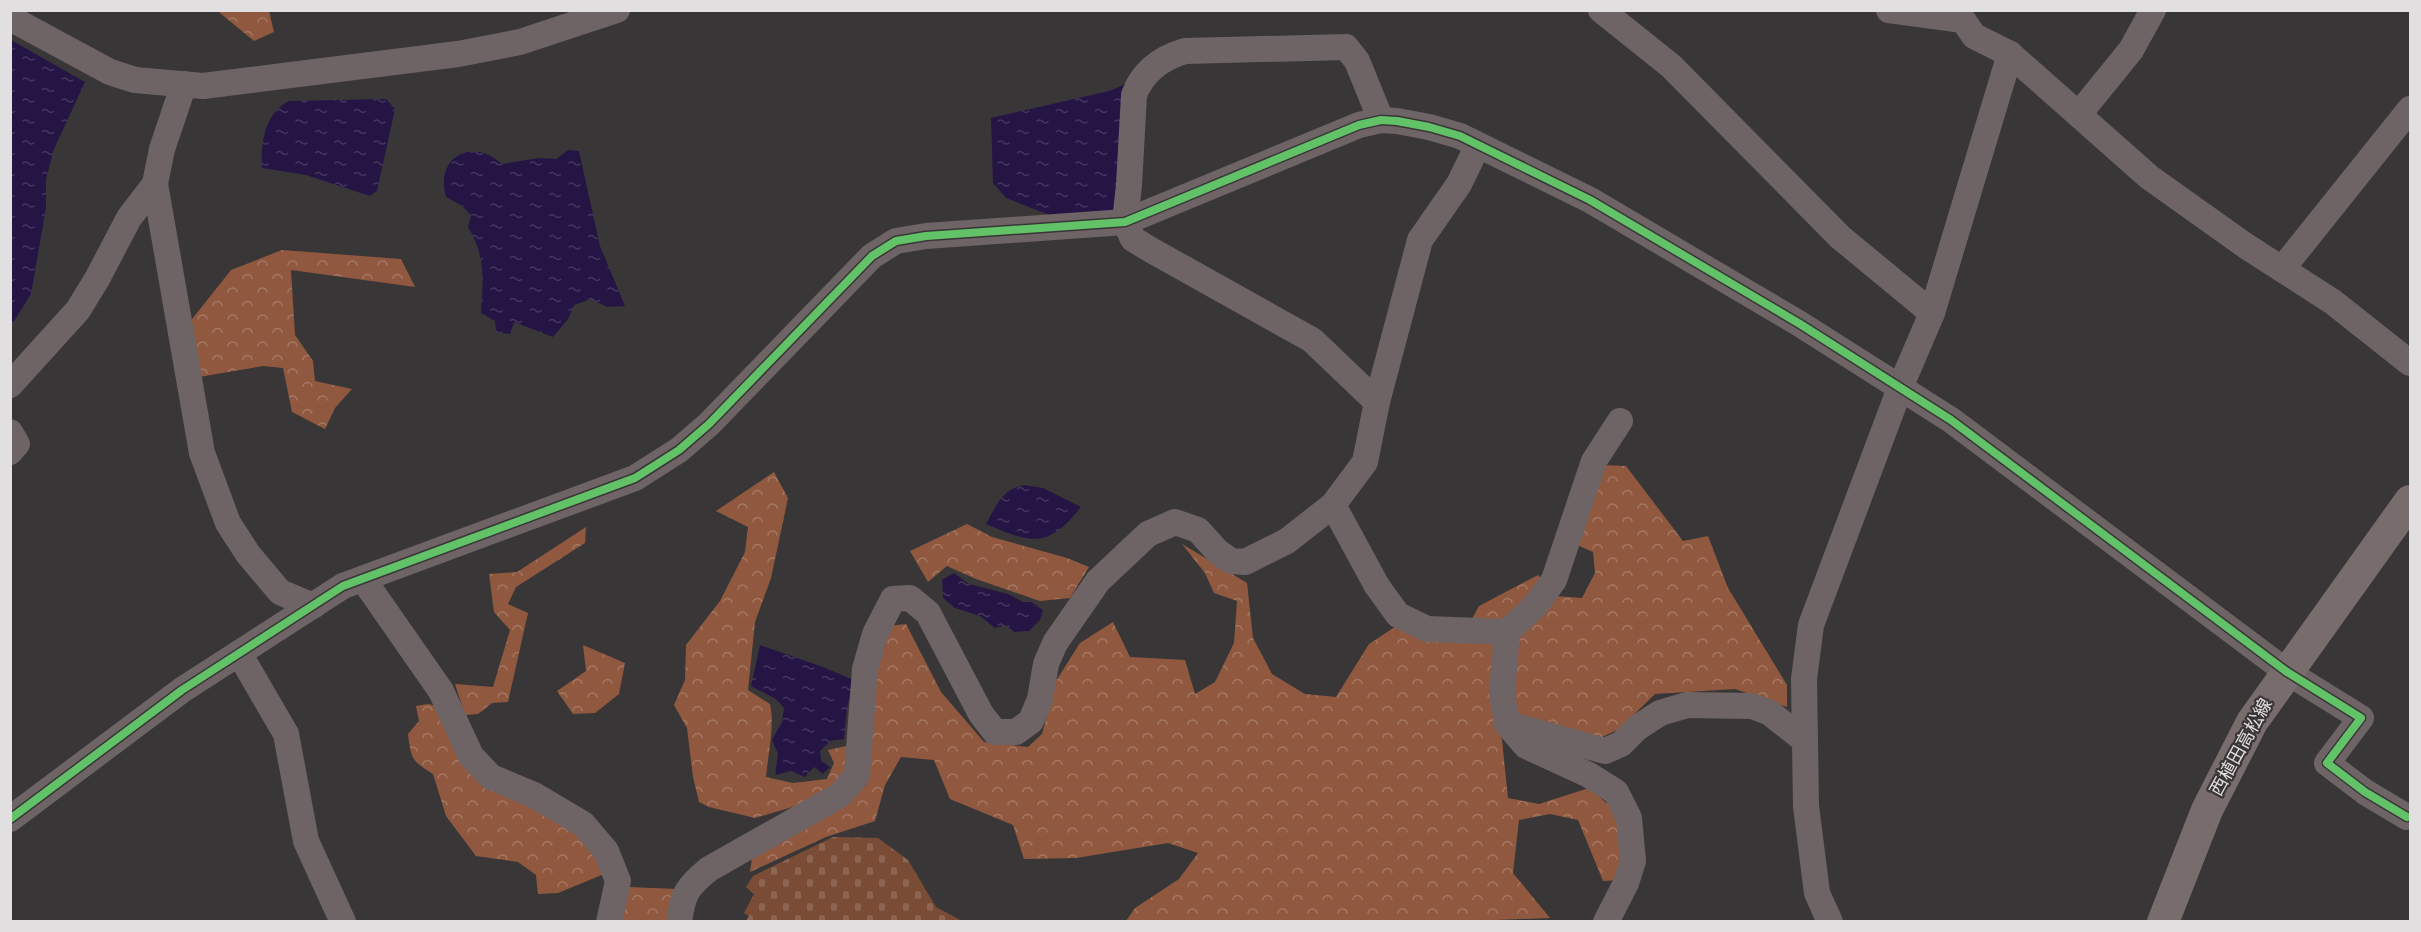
<svg xmlns="http://www.w3.org/2000/svg" width="2421" height="932" font-family="'Fira Sans Condensed','Noto Sans JP',sans-serif">
	<style>
		.forest { fill: url(#forest-crowns) }
		.cemetery { fill: url(#cemetery-stones) }
		.water { fill: url(#water-ripples) }
		.lines { fill: none; stroke-linecap: round; stroke-linejoin: round }
		.minor { stroke: #6f6465; stroke-width: 26 }
		.major { stroke: #796c6d; stroke-width: 32 }
		.cycleway-casing { stroke: #3a3537; stroke-width: 11 }
		.cycleway { stroke: #61c268; stroke-width: 8 }
		.labels { text-anchor: middle; dominant-baseline: central; stroke-width: 4.5; stroke-linejoin: round; paint-order: stroke }
		.street-label { font-size: 18px; fill: #e2dfe0; stroke: #3a3537 }
	</style>
	<defs>
		<pattern id="forest-crowns" width="20" height="18" patternUnits="userSpaceOnUse" patternTransform="scale(1.5)"><rect width="20" height="18" fill="#90593f"/><path d="M2 6a3 3 0 1 1 6 0M12 15a3 3 0 1 1 6 0" fill="none" stroke="#a47864"/></pattern>
		<pattern id="cemetery-stones" width="16" height="16" patternUnits="userSpaceOnUse" patternTransform="scale(1.5)"><rect width="16" height="16" fill="#7a4c36"/><path d="M2 7V4a2 2 0 0 1 4 0v3zM10 15v-3a2 2 0 0 1 4 0v3z" fill="#8d6553"/></pattern>
		<pattern id="water-ripples" width="26" height="14" patternUnits="userSpaceOnUse" patternTransform="scale(1.5)"><rect width="26" height="14" fill="#241545"/><path d="M2 4q2-2 4 0t4 0M15 11q2-2 4 0t4 0" fill="none" stroke="#443760"/></pattern>
	</defs>
	<rect width="100%" height="100%" fill="#393637"/>
	<g class="forest">
		<path d="M220 11H269L274 32 254 41 220 13Z"/>
		<path d="M282 250 401 259 415 287 291 270 295 335 313 361 315 381 352 389 335 408 325 429 292 412 283 368 263 366 199 377 189 323 231 270Z"/>
		<path d="M1600 465 1626 466 1683 541 1708 536 1728 588 1787 685V707L1735 689 1655 694 1619 729 1600 738 1494 707 1502 740 1508 798 1539 804 1589 788 1610 806 1626 843 1621 880 1603 881 1578 820 1550 814 1519 820 1513 873 1550 918 1495 920 1494 922 1126 921 1135 908 1179 879 1198 853 1168 843 1076 858 1024 859 1013 825 950 799 934 760 901 757 885 785 875 821 826 837 750 872 752 858 840 807 867 784 878 657 888 626 906 624 941 692 984 742 1028 747 1042 734 1056 681 1080 643 1113 622 1130 657 1185 660 1195 694 1215 682 1234 643 1237 601 1214 593 1205 573 1182 544 1247 583 1253 638 1272 674 1305 694 1336 697 1369 644 1395 627 1460 641 1479 606 1538 575 1555 596 1582 598 1595 573 1593 552 1575 544Z"/>
		<path d="M774 472 788 498 771 578 755 622 748 690 770 704C775 725 768 754 766 777L793 783 827 779 834 763 828 750 851 745 846 776 806 803 755 818 709 807 699 802 693 777 687 728 674 705 685 680 686 645 720 601 745 552 748 527 716 511Z"/>
		<path d="M967 524 992 537 1067 558 1089 567 1070 598 1040 601 976 579 947 566 928 582 910 551Z"/>
		<path d="M586 527 585 543 516 587 508 604 528 613 508 702 492 703 478 714 465 715 455 684 493 687 510 630 494 612 489 574 517 572Z"/>
		<path d="M583 645 625 663 619 694 595 713 573 714 557 691 586 671Z"/>
		<path d="M428 704 440 707 529 801 601 851 604 874 558 893 538 894 536 875 518 862 476 856 446 816 433 774C412 761 411 759 408 734L419 721 416 706Z"/>
		<path d="M628 887 677 889 668 921 622 922Z"/>
	</g>
	<path class="cemetery" d="M833 837 878 838 908 860 936 907 962 921H746L749 916 744 913 754 894 746 887 753 876Z"/>
	<g class="water">
		<path d="M11 40 85 82 54 149 46 179V208L31 294 11 326Z"/>
		<path d="M1128 83 1115 209 1090 216H1052L1006 198 993 183 991 118 1109 91Z"/>
		<path d="M386 99 395 109 377 191 370 196 306 175 262 168C261 142 264 114 289 101Z"/>
		<path d="M568 150 579 151 600 246 625 306 607 307 591 299 574 305 568 319 553 337 514 322 510 334 496 332 495 321 481 313C483 280 486 256 468 227L471 215 461 205 446 197C434 156 474 137 502 164L539 158 556 159Z"/>
		<path d="M1025 485 1043 488 1081 507C1047 550 1031 543 986 524 996 506 1003 488 1025 485Z"/>
		<path d="M954 573 969 584 1008 594 1023 602H1031L1043 610 1040 620 1029 631 1014 632 1006 625 995 628 980 616 955 608 943 598 942 580Z"/>
		<path d="M760 645 823 667 854 680 847 708 844 739 830 741 820 751 821 760 830 767 823 774 814 767 805 777 791 771 775 775 778 754 772 740 782 722 784 708 776 699 751 686Z"/>
	</g>
	<g class="lines">
		<g class="minor">
			<path d="M1601 10 1671 66 1840 237 1932 313 1900 388 1811 625 1804 679 1806 806 1817 893 1830 922"/>
			<path d="M1889 10 1963 20 1974 36 2010 54 2149 177 2246 246 2333 302 2410 363"/>
			<path d="M10 18 110 72 135 80 203 86 458 54 520 42 617 10"/>
			<path d="M184 84 162 149 155 184 202 453 228 523 248 554 280 592 313 606"/>
			<path d="M2079 114 2131 50 2153 10"/>
			<path d="M2282 269 2410 109"/>
			<path d="M1932 313 2010 54"/>
			<path d="M10 385 78 310 97 279 129 218 155 184"/>
			<path d="M1377 402 1312 340 1151 250 1133 239 1125 222 1129 185 1134 95C1143 71 1161 58 1185 51L1346 47 1357 61 1381 120"/>
			<path d="M10 432 17 444 10 452"/>
			<path d="M1333 505 1377 586 1398 615 1427 629 1507 632 1535 606 1554 580 1594 461 1620 421"/>
			<path d="M363 579 441 691 471 756 491 777 534 795 583 824 606 851 618 881 609 922"/>
			<path d="M1507 632 1502 693 1507 724 1526 746 1589 775 1616 792 1629 818 1633 861 1626 883 1606 922"/>
			<path d="M239 653 286 734 306 841 343 922"/>
			<path d="M1507 724 1605 751 1621 744 1637 728 1660 713 1687 705 1752 706 1770 713 1803 739"/>
			<path d="M10 819 182 690 343 586 635 478 679 450 709 424 872 256 896 241 926 236 1125 222 1359 125 1381 120 1397 121 1429 127 1460 136 1590 200 1800 324 1951 420 2287 672 2361 718 2327 763 2365 792 2407 817"/>
			<path d="M679 922C683 893 687 887 709 869L840 795 857 775 865 669 875 634 893 599 910 598 928 613 981 714 995 732H1016L1031 721 1040 699 1046 664 1055 643 1098 581 1148 534 1175 522 1198 530 1218 552 1231 561 1245 562 1287 541 1333 505 1365 462 1377 402 1420 240 1459 184 1478 145"/>
		</g>
		<path class="major" d="M2163 922 2207 810 2252 722 2410 501"/>
		<defs>
			<path id="cycleway" d="M10 819 182 690 343 586 635 478 679 450 709 424 872 256 896 241 926 236 1125 222 1359 125 1381 120 1397 121 1429 127 1460 136 1590 200 1800 324 1951 420 2287 672 2361 718 2327 763 2365 792 2407 817"/>
		</defs>
		<use href="#cycleway" class="cycleway-casing"/>
		<use href="#cycleway" class="cycleway"/>
	</g>
	<g class="labels">
		<g class="street-label">
			<text transform="translate(2241 747) rotate(-61)">西植田高松線</text>
		</g>
	</g>
	<rect width="2421" height="932" fill="none" stroke="#e2dfe0" stroke-width="24"/>
</svg>
